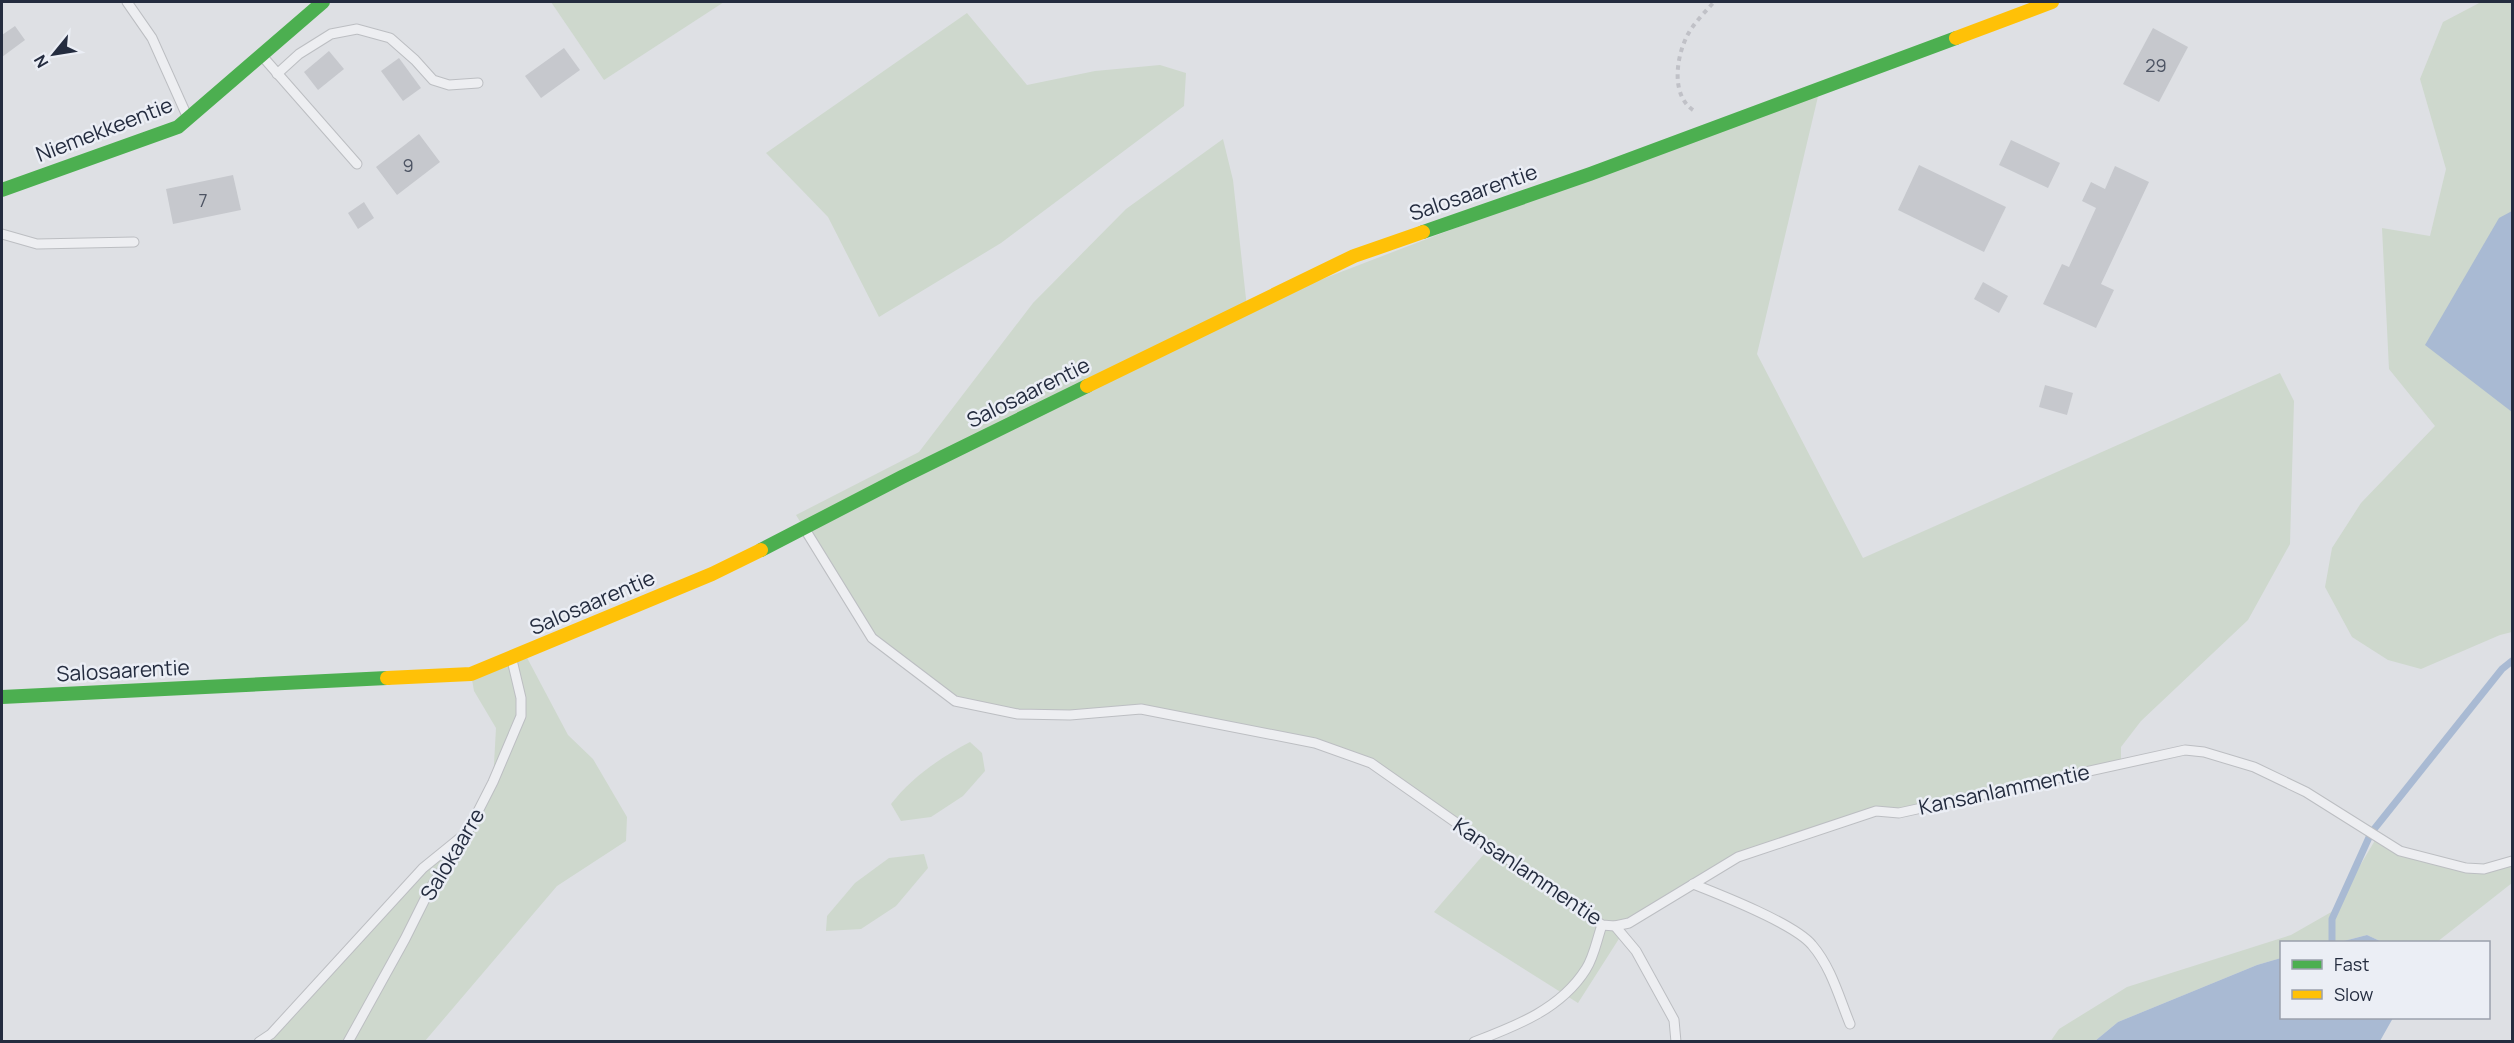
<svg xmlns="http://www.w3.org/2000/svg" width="2514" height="1043" font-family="Manrope,sans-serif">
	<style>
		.green { fill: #ced8cd }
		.water { fill: #a9bad3 }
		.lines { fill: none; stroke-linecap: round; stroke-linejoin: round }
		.stream { stroke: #a9bad3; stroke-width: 7 }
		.building { fill: #c6c8cd }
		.lane-casing { stroke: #bcbec2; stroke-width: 11 }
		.path { stroke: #c0c1c7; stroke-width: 4; stroke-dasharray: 4.5 4.5; stroke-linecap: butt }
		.lane { stroke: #edeef1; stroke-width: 9 }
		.fast { stroke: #4caf50; stroke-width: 14 }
		.slow { stroke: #ffc107; stroke-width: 14 }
		.labels { text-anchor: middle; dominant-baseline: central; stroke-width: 5; stroke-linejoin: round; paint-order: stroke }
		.number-label { font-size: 18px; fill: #4d5463 }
		.street-label { font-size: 21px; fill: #242c3f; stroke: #ebeef5 }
	</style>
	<rect width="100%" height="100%" fill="#dee0e4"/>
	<g class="green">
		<path d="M551 2H724L604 80Z"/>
		<path d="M2481 2H2512V632L2500 635 2421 669 2388 660 2352 637 2325 587 2332 548 2361 503 2435 426 2389 369 2382 228 2430 236 2446 169 2420 79 2443 22Z"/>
		<path d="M967 13 1027 85 1095 71 1160 65 1186 73 1184 106 1001 243 879 317 828 217 766 153Z"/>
		<path d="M1820 88 1757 354 1863 558 2280 373 2294 401 2290 544 2248 620 2141 721 2121 747V763L1899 813 1876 811 1738 857 1629 923 1578 1003 1434 912 1490 847 1371 763 1315 743 1141 709 1018 714 955 701 872 638 796 515 919 452 1033 303 1126 209 1223 139 1233 180 1247 308Z"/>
		<path d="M524 652 568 735 593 759 627 817 626 841 557 886 425 1041 259 1042 423 868 468 831 493 782 496 728 474 691 471 674Z"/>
		<path d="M970 742 982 753 985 771 963 796 931 817 901 821 891 804C912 777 940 758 970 742Z"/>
		<path d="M2377 837 2400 851 2466 868 2512 861V883L2437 942H2382L2367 935 2340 942H2282L2281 958 2257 965 2118 1022 2095 1041 2050 1042 2059 1029 2127 987 2291 935 2333 911Z"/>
		<path d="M924 854 928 868 896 906 861 929 826 931 827 916 855 883 889 858Z"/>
	</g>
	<g class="water">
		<path d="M2512 211V412L2425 345 2499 218Z"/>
		<path d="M2367 935 2382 942H2340Z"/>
		<path d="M2281 958 2282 1018H2393L2380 1041H2095L2118 1022 2257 965Z"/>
	</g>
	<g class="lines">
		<path class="stream" d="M2332 942V919L2371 833 2502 669 2512 661"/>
	</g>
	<g class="building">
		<path d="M15 26 25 40 2 57V35Z"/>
		<path d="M2153 28 2188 47 2159 102 2123 84Z"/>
		<path d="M564 48 580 70 541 98 525 76Z"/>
		<path d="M329 51 344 69 318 90 304 72Z"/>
		<path d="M399 58 421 88 403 101 381 71Z"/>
		<path d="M419 134 440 162 397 195 376 167Z"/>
		<path d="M2011 140 2060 163 2048 188 1999 165Z"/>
		<path d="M1919 165 2006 207 1984 252 1898 210Z"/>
		<path d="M2115 166 2149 182 2101 284 2114 290 2096 328 2043 304 2062 264 2069 267 2096 208 2082 201 2091 182 2105 189Z"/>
		<path d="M233 175 241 210 173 224 166 189Z"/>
		<path d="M364 202 374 218 358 229 348 213Z"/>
		<path d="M1983 282 2008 296 1999 313 1974 299Z"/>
		<path d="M2045 385 2073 393 2067 415 2039 407Z"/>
	</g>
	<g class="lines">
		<defs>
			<g id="lane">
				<path d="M127 2 152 38 187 116"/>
				<path d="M263 57 357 164"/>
				<path d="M277 74 299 54 331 34 357 29 390 38 415 60 433 80 449 85 478 83"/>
				<path d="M2 234 37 244 134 242"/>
				<path d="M806 531 872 638 955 701 1018 714 1070 715 1141 709 1315 743 1371 763 1602 925 1615 926 1629 923 1738 857 1876 811 1899 813 2185 750 2204 752 2254 767 2306 792 2400 851 2466 868 2484 869 2512 861"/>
				<path d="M1693 884C1721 895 1795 924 1812 945 1831 967 1839 997 1850 1024"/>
				<path d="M1615 926 1636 951 1674 1020 1676 1042"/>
				<path d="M259 1042 271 1034 423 868 460 838"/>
				<path d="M348 1042 405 939 431 887 468 831 493 782 521 716V698L512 660"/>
				<path d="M1474 1042C1516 1026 1561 1009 1586 969 1594 957 1597 939 1602 925"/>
			</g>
		</defs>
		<use href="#lane" class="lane-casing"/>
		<path class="path" d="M1693 110C1671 95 1676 58 1687 36 1693 24 1705 12 1714 2"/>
		<use href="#lane" class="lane"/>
		<g class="fast">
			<path d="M2 190 178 127 323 2"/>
			<path d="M1423 232 1590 174 1956 38"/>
			<path d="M761 550 902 477 1087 386"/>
			<path d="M2 697 387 678"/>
		</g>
		<g class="slow">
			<path d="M1956 38 2052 2"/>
			<path d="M1087 386 1354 256 1423 232"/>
			<path d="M387 678 471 674 712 574 761 550"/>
		</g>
	</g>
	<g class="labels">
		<g class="number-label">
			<text x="2156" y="65">29</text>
			<text x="408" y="165">9</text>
			<text x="203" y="200">7</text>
		</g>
		<g class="street-label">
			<text transform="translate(104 129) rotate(-21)">Niemekkeentie</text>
			<text transform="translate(1473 192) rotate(-19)">Salosaarentie</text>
			<text transform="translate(1028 392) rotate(-26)">Salosaarentie</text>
			<text transform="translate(592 602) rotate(-23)">Salosaarentie</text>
			<text transform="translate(123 670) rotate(-3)">Salosaarentie</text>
			<text transform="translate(2004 789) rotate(-12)">Kansanlammentie</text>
			<text transform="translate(452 854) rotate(-59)">Salokaarre</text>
			<text transform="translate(1528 871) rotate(34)">Kansanlammentie</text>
		</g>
	</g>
	<rect width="2514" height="1043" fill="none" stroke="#242c3f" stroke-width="6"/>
	<rect x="2280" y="941" width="210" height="78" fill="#ebeef5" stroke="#9ba0ac" stroke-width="1.5"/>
	<rect x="2292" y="960" width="30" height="9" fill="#4caf50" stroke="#9ba0ac" stroke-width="1.5"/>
	<text x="2334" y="971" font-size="18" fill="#242c3f">Fast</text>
	<rect x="2292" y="990" width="30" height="9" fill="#ffc107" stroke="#9ba0ac" stroke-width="1.5"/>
	<text x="2334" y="1001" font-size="18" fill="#242c3f">Slow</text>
	<g transform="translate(54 54) rotate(240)" stroke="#ebeef5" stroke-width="4.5" paint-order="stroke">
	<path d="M0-4.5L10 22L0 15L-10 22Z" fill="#242c3f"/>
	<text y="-9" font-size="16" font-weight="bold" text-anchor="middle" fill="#242c3f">N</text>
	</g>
</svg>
